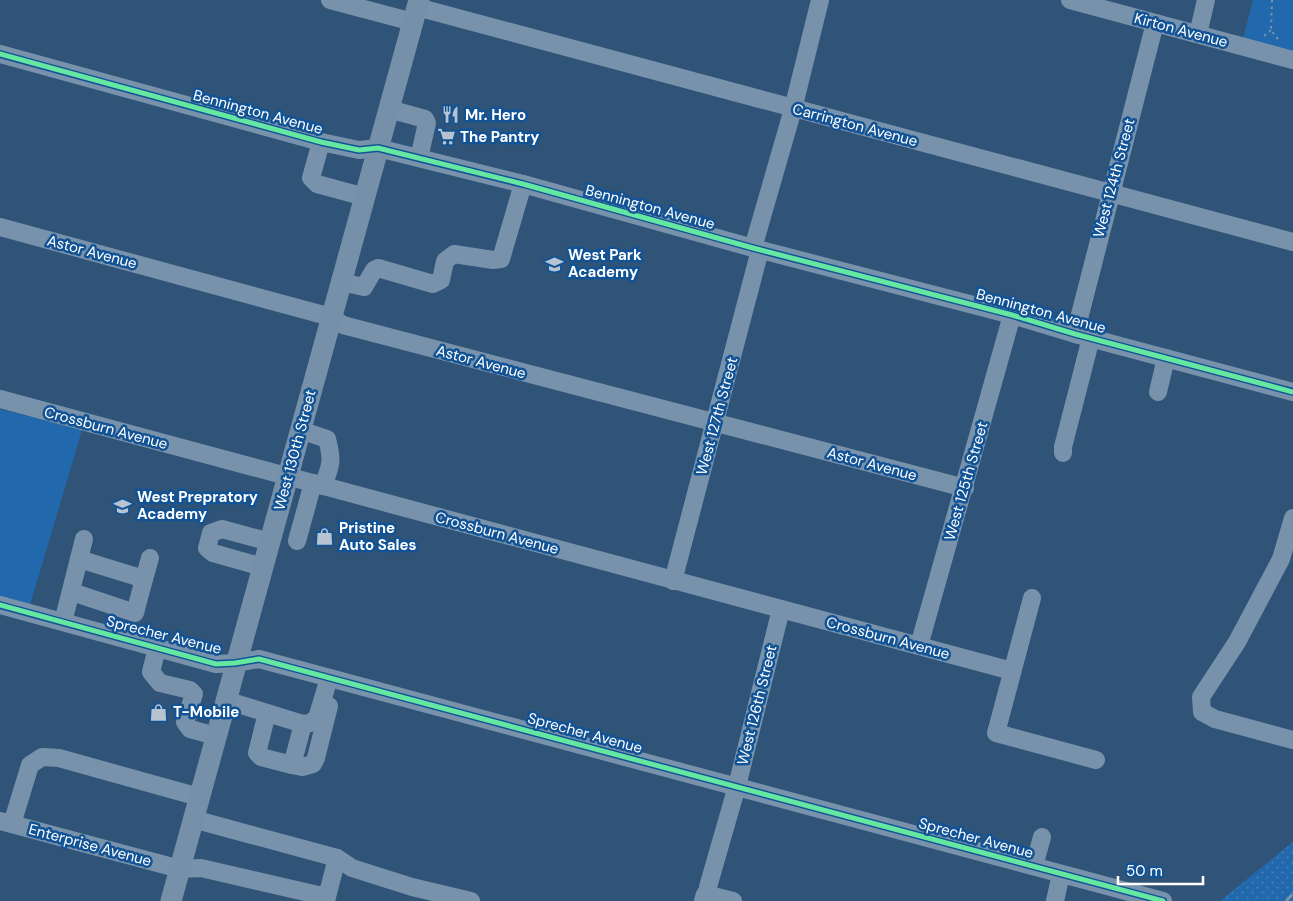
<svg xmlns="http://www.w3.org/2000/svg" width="1293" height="901" font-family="'DM Sans',sans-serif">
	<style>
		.grass { fill: url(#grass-dots) }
		.park { fill: #2268ac }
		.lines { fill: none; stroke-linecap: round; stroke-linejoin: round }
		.path { stroke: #7992ab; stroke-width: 2; stroke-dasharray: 2.5 4; stroke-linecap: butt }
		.minor { stroke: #7992ab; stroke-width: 18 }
		.major { stroke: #7790a9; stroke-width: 21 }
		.rail { stroke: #7b92aa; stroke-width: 3; stroke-dasharray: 9 4; stroke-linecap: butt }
		.cycleway-casing { stroke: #125396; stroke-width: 8 }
		.cycleway { stroke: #66e7a1; stroke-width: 5 }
		.labels { text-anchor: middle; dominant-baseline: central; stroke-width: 5; stroke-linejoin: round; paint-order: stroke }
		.street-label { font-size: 15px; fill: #fff; stroke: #125396 }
		.poi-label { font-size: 15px; font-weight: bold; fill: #fff; stroke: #125396; text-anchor: start }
	</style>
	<defs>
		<pattern id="grass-dots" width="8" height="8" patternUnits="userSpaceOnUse" patternTransform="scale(1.25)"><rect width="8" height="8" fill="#2268ac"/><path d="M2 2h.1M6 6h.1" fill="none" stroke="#437fb8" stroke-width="1.8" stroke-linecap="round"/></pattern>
	</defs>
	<rect width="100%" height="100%" fill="#305478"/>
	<path class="grass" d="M1293 842V901H1220Z"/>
	<g class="park">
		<path d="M1253 0H1293V54L1242 42Z"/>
		<path d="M0 409 82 430 30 605 0 597Z"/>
	</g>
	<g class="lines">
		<g class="path">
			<path d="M1272 0 1271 30 1280 42"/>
			<path d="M1264 36 1271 30"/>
		</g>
		<g class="minor">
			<path d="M330 0 413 22"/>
			<path d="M1070 0 1293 60"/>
			<path d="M417 7 1293 242"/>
			<path d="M1198 34 1206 0"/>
			<path d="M0 54 321 142 359 150 378 148 523 184 753 248 1012 315 1075 334 1293 392"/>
			<path d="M389 109 425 119 427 123 419 158"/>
			<path d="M321 142 311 178 317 184 365 197"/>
			<path d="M0 227 331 317 343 325 965 488"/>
			<path d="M753 248 793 109 820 0"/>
			<path d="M341 282 364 287 374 270 378 268 433 284 441 280 445 261 454 254 493 260 501 259 523 184"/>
			<path d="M1075 334 1155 23"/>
			<path d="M1158 392 1166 358"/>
			<path d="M0 399 1012 671"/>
			<path d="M300 430 327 439C333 461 331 465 323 486"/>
			<path d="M1063 453V447L1091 338"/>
			<path d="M1293 518 1281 559 1237 642 1201 697 1202 712 1215 719 1293 740"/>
			<path d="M297 541 313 483"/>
			<path d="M263 567 213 553 207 548 211 533 222 529 270 542"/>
			<path d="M144 579 150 558"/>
			<path d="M673 581 760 250"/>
			<path d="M72 592 135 613 144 579 79 559"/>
			<path d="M1032 598 996 733 1096 760"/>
			<path d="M0 605 216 664 235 663 259 659 1163 901"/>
			<path d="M63 622 84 539"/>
			<path d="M919 646 1012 315"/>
			<path d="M157 648 151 672 160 683 190 690 194 694 185 722 190 729 216 736"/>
			<path d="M225 700 303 724 310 723 317 718 329 678"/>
			<path d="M267 713 257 753 261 757 292 765 303 724"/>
			<path d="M292 765 302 767 313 764 316 758 329 706"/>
			<path d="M193 819 337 858 352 868 412 887 471 901"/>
			<path d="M0 821 180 869 201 868 327 897 337 858"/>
			<path d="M12 824 30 765 42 757 59 758 199 797"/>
			<path d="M1034 866 1042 837"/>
			<path d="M708 887 737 786 781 609"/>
			<path d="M703 901 705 894 733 901"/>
			<path d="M1055 901 1061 874"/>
		</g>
		<path class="major" d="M171 901 419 0"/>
		<path class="rail" d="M1286 901 1293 894"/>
		<defs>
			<g id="cycleway">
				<path d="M0 54 321 142 359 150 378 148 523 184 753 248 1012 315 1075 334 1293 392"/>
				<path d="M0 605 216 664 235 663 259 659 1163 901"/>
			</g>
		</defs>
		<use href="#cycleway" class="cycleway-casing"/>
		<use href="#cycleway" class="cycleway"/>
	</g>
	<defs>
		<symbol id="restaurant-bare" viewBox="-9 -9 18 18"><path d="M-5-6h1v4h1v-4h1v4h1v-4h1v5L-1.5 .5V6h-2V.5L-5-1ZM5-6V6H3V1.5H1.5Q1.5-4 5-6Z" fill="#b7c3d0" stroke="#125396" stroke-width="2.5" paint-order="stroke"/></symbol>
		<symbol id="supermarket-bare" viewBox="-9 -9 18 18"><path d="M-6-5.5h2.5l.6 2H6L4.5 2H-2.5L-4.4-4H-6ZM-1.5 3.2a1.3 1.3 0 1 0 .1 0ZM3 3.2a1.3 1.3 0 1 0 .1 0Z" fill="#b7c3d0" stroke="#125396" stroke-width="2.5" paint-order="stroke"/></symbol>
		<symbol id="school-bare" viewBox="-9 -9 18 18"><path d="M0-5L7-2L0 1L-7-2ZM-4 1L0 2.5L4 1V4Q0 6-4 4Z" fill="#b7c3d0" stroke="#125396" stroke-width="2.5" paint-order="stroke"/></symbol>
		<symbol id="shop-bare" viewBox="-9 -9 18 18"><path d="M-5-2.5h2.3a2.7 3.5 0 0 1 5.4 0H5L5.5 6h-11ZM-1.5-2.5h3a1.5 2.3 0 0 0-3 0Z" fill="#b7c3d0" stroke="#125396" stroke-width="2.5" paint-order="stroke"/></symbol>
	</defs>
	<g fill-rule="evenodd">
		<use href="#restaurant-bare" x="438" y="102" width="25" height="25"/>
		<use href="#supermarket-bare" x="434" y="124" width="25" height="25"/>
		<use href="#school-bare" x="542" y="252" width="25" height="25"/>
		<use href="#school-bare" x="110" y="494" width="25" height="25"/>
		<use href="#shop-bare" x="312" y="524" width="25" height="25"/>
		<use href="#shop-bare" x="146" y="700" width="25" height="25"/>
	</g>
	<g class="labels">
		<g class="street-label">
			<text transform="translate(1181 30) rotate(15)">Kirton Avenue</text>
			<text transform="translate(258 112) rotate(15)">Bennington Avenue</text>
			<text transform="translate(855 125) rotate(15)">Carrington Avenue</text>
			<text transform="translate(1114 178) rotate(-75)">West 124th Street</text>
			<text transform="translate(650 207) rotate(15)">Bennington Avenue</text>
			<text transform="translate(92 252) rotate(15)">Astor Avenue</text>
			<text transform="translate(1041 311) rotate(15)">Bennington Avenue</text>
			<text transform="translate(481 362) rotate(15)">Astor Avenue</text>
			<text transform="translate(717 416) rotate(-75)">West 127th Street</text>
			<text transform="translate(106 428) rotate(15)">Crossburn Avenue</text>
			<text transform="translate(295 450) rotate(-75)">West 130th Street</text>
			<text transform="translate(872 464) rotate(15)">Astor Avenue</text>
			<text transform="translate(966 481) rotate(-74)">West 125th Street</text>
			<text transform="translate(497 533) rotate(15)">Crossburn Avenue</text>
			<text transform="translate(164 635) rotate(14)">Sprecher Avenue</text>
			<text transform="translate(888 638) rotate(15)">Crossburn Avenue</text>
			<text transform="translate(757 705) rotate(-76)">West 126th Street</text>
			<text transform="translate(585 733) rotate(15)">Sprecher Avenue</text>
			<text transform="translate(976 838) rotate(15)">Sprecher Avenue</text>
			<text transform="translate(90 845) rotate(15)">Enterprise Avenue</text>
		</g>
		<g class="poi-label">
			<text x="465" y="115">Mr. Hero</text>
			<text x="460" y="137">The Pantry</text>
			<text x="568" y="255">West Park<tspan x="568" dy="17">Academy</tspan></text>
			<text x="137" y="497">West Prepratory<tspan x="137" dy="17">Academy</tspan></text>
			<text x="339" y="528">Pristine<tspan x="339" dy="17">Auto Sales</tspan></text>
			<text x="173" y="712">T-Mobile</text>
		</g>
	</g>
	<path d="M1118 876v8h85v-8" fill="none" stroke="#ffffff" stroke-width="2.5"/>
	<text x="1126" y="876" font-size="15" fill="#ffffff" stroke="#125396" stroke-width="4" paint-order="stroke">50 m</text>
</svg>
